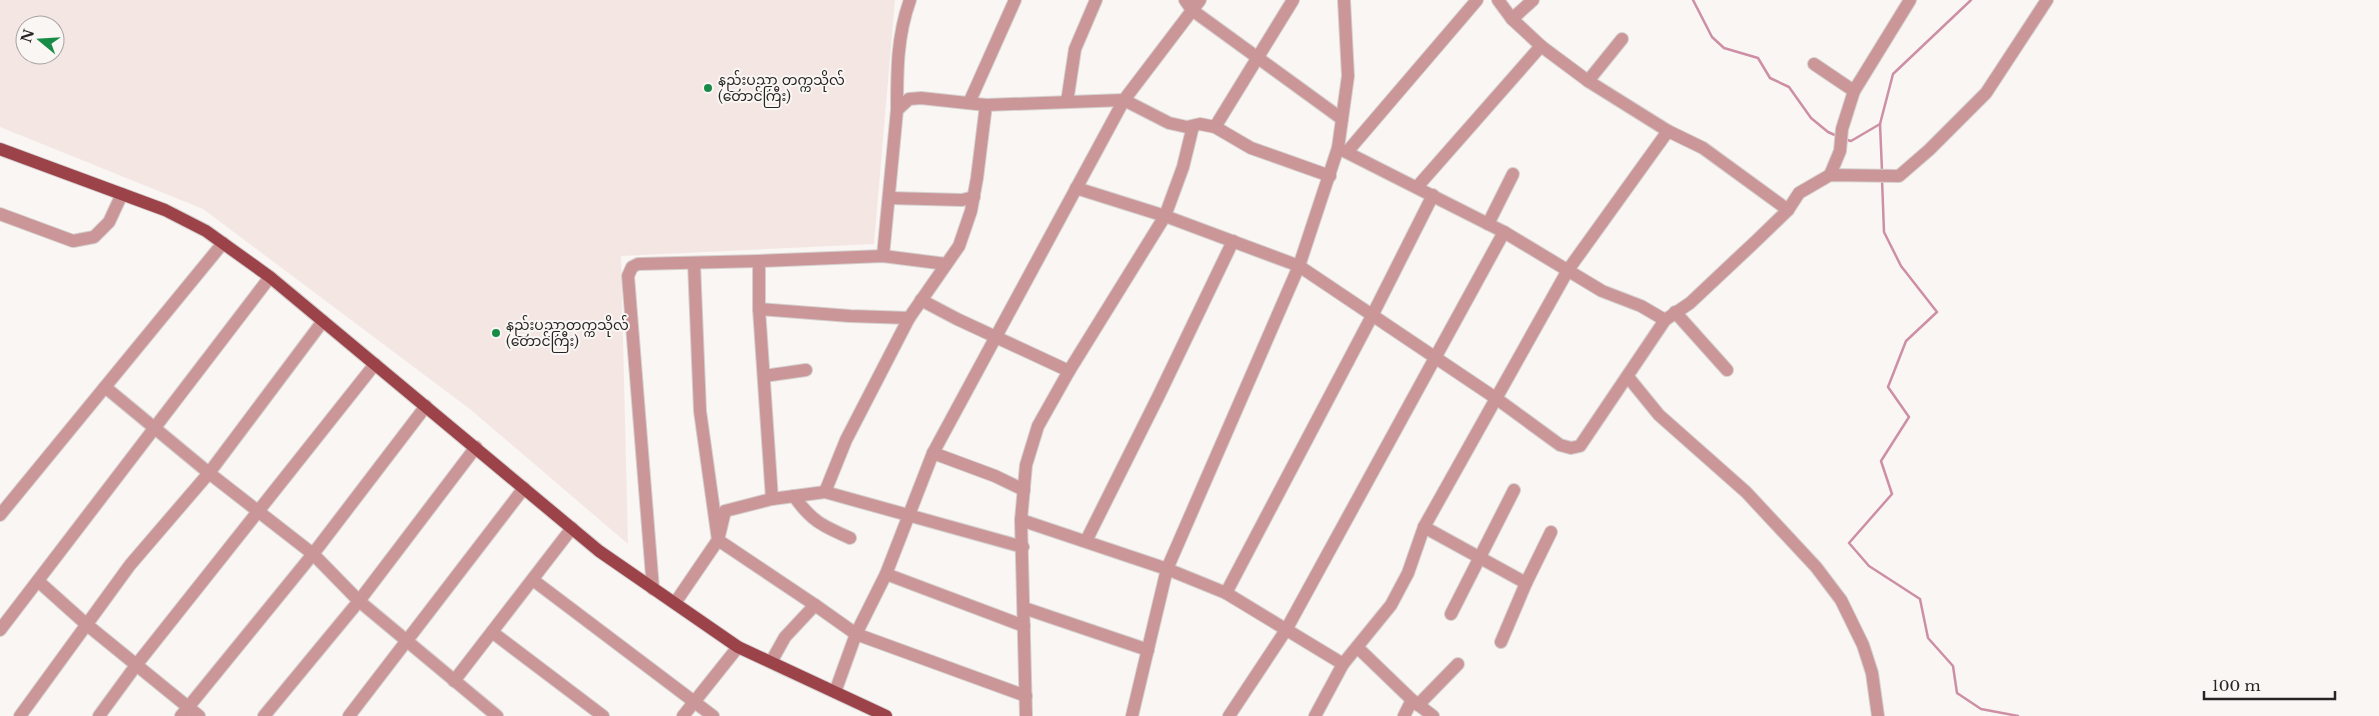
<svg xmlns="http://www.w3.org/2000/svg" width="2379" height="716" font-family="'Libre Baskerville','Noto Sans Myanmar',serif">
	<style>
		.built { fill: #f4e7e3; fill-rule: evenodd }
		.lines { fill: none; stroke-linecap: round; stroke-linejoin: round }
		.stream { stroke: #cd8fa5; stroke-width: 2.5 }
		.minor-casing { stroke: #d4d0cf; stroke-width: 14 }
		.major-casing { stroke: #d4d0cf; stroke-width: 14 }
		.minor { stroke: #cb9697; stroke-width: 12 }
		.major { stroke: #9c4349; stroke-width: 12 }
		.poi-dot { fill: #188c46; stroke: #faf6f4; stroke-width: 2 }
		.labels { text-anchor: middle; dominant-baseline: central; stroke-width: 4; stroke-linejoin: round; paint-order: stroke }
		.poi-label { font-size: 14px; fill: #262524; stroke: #faf6f4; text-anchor: start }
	</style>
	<rect width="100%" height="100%" fill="#faf6f4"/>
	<path class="built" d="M0 0H895L874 244 621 256 628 544 471 410 203 209 0 127ZM25 25H55V55H25Z"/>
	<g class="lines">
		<g class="stream">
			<path d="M1693 0 1712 37 1724 48 1758 58 1770 78 1789 87 1811 118 1828 132 1837 136"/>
			<path d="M1844 139 1851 141 1880 124"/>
			<path d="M1882 171 1880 124 1893 74 1971 0"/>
			<path d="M1882 179 1884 232 1901 266 1937 312 1906 341 1888 387 1909 417 1881 461 1892 494 1849 543 1869 566 1920 599 1928 638 1953 666 1957 693 1981 709 2018 716"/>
		</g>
		<defs>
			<g id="minor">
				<path d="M1185 0 1192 10 1342 119"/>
				<path d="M1512 19 1533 0"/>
				<path d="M1622 39 1588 81 1668 131 1703 148 1788 210"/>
				<path d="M1541 46 1588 81"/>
				<path d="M1814 64 1854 91"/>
				<path d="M1067 102 1075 49 1096 0"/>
				<path d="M969 103 1015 0"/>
				<path d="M897 110C897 71 897 36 910 0"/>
				<path d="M1215 127 1293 0"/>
				<path d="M1338 148 1504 232 1602 291 1641 306 1665 320 1690 303 1757 240 1788 210 1799 193 1830 175 1899 176 1929 150 1986 93 2047 0"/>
				<path d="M1347 152 1477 0"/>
				<path d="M1830 175 1840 151 1842 129 1854 91 1910 0"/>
				<path d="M1417 187 1541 46 1512 19 1498 0"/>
				<path d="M1076 188 1165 216 1299 266 1497 399 1560 445 1571 448 1580 446 1665 320"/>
				<path d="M889 198 962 200 974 197"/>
				<path d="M0 214 73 241 94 237 109 222 122 194"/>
				<path d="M1488 224 1513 174"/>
				<path d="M883 256 897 110 909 99 921 98 986 105 1124 100 1169 123 1187 127 1200 124 1215 127 1251 148 1330 176"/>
				<path d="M694 263 700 411 718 540 815 605 785 637 771 662"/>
				<path d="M921 300 957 319 1069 371"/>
				<path d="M759 309 850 316 909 318"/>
				<path d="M1675 312 1727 370"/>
				<path d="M764 376 806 370"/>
				<path d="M1628 377 1659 415 1746 492 1816 567 1841 600 1863 645 1872 673 1878 716"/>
				<path d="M105 387 209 473 313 554 359 601 497 716"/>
				<path d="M933 453 995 476 1024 490"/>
				<path d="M825 492 846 440 909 318 959 246 971 211 977 178 986 105"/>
				<path d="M794 496C811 521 823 526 850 538"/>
				<path d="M772 499 759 309V261L883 256 946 264"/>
				<path d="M0 515 223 243"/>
				<path d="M1021 520 1167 569 1226 593 1343 664"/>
				<path d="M1424 527 1526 583"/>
				<path d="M1086 541 1159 395 1233 241"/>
				<path d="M886 574 1024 626"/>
				<path d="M533 580 713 716"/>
				<path d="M38 581 86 624 199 716"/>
				<path d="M653 589 628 276 632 267 638 264 759 261"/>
				<path d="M1226 593 1373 314 1433 195"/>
				<path d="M675 603 718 540 725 511 772 499 825 492 1023 547"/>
				<path d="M815 605 856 634 1026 696"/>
				<path d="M1024 608 1148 650"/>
				<path d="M1451 614 1514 490"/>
				<path d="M0 630 270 277"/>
				<path d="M492 632 603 716"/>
				<path d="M1501 642 1526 583 1551 532"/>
				<path d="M1357 647 1412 700 1433 716"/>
				<path d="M454 681 572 528"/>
				<path d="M835 692 856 634 886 574 933 453 1124 100 1200 0"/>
				<path d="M1418 705 1458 664"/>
				<path d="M20 716 130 565 209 473 323 321"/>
				<path d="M99 716 137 664 375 364"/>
				<path d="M181 716 313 554 426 406"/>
				<path d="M264 716 359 601 476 447"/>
				<path d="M349 716 524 488"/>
				<path d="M683 716 738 647"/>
				<path d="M1026 716 1021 520 1026 465 1038 426 1069 371 1165 216 1183 167 1193 126"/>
				<path d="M1132 716 1167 569 1299 266 1338 148 1348 76 1344 0"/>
				<path d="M1229 716 1286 630 1504 232"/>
				<path d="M1315 716 1343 664 1391 605 1408 573 1424 527 1568 270 1668 131"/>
				<path d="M1404 716 1412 700"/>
			</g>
			<path id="major" d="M0 149 165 210 206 231 270 277 599 551 738 647 886 716"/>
		</defs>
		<use href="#minor" class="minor-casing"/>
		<use href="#major" class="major-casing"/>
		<use href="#minor" class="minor"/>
		<use href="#major" class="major"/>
	</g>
	<g class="poi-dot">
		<circle cx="708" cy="88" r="5"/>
		<circle cx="496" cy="333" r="5"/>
	</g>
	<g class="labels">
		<g class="poi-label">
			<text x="718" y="80">နည်းပညာ တက္ကသိုလ်<tspan x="718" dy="16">(တောင်ကြီး)</tspan></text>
			<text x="506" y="325">နည်းပညာတက္ကသိုလ်<tspan x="506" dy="16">(တောင်ကြီး)</tspan></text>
		</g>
	</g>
	<g transform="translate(40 40) rotate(288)"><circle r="24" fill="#faf6f4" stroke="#a5a2a1"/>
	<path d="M0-4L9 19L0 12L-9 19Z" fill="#188c46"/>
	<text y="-8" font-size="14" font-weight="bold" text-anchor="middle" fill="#262524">N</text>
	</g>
	<path d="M2204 691v8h131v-8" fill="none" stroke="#262524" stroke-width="2.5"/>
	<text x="2212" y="691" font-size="15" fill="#262524" stroke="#faf6f4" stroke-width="4" paint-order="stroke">100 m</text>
</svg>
